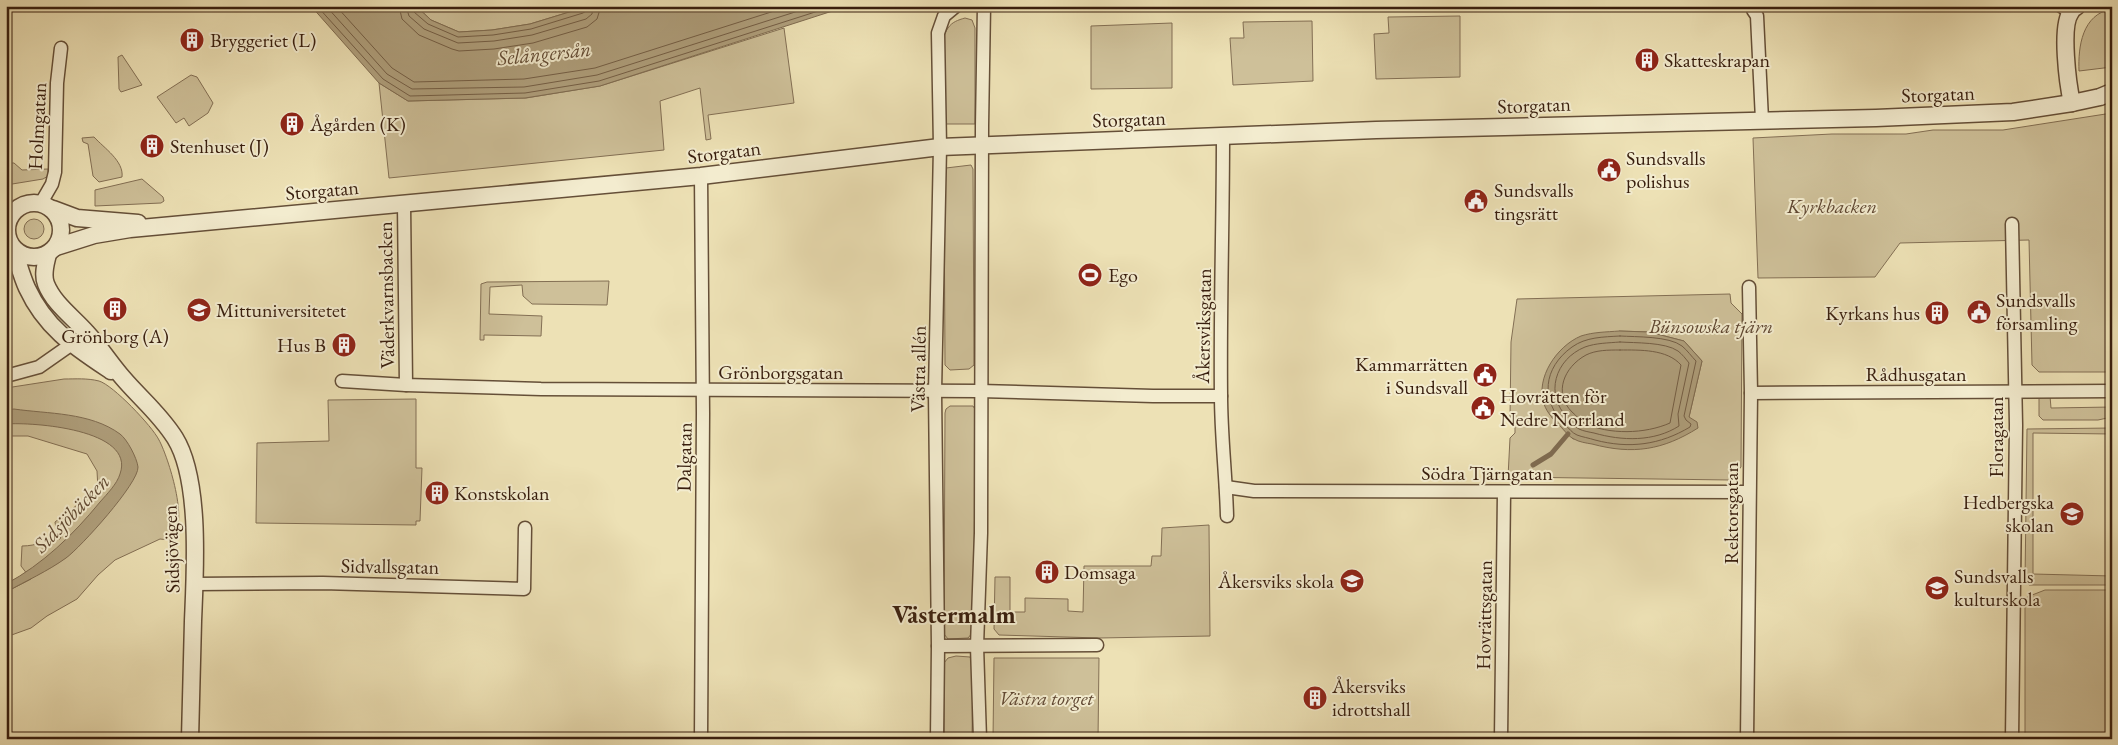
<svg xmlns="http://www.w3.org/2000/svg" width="2118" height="745" font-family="'EB Garamond',serif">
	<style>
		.green { fill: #cec099; stroke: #836f54; fill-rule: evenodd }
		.water { fill: #af9f7c; stroke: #7f6b50 }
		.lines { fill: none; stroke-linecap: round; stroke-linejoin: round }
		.shore { stroke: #745e45; stroke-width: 1 }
		.stream { stroke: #7f6b50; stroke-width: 5 }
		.tertiary-tunnel { stroke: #c9ba94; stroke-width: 16; stroke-dasharray: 16 8; stroke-linecap: butt }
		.minor-casing { stroke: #654f38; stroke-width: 15 }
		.tertiary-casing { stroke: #654f38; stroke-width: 19 }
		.minor { stroke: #f3eccf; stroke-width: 12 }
		.tertiary { stroke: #f3eccf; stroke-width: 16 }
		.labels { text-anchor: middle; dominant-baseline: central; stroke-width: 4; stroke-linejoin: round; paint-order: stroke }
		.poi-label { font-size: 20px; fill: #381e0e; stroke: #f3eccf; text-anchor: start }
		.street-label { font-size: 20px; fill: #381e0e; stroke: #f3eccf }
		.park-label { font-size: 20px; font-style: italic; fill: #5e4631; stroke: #f3eccf }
		.water-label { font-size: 21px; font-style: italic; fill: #624b34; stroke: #f3eccf }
		.district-label { font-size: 25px; font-weight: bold; fill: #381e0e; stroke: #f3eccf }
	</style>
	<rect width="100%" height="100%" fill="#ede1b5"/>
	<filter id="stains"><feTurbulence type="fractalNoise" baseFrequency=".004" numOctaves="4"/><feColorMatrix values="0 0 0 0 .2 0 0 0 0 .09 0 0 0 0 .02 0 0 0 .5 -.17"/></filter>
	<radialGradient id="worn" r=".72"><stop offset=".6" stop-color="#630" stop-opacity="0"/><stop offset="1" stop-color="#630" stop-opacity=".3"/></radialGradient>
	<g class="green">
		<path d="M416 6H589L530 24 492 30 459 32 431 20Z"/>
		<path d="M2112 9V67L2079 71C2078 47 2082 14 2112 9Z"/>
		<path d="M1460 16V77L1376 79 1374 34 1389 33 1388 17Z"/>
		<path d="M965 18 972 20 975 28V124H944C944 105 937 40 948 28 952 22 958 20 965 18Z"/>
		<path d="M1312 21 1313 81 1233 85 1230 38H1244L1243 22Z"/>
		<path d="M1172 23V88L1091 89V26Z"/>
		<path d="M784 28 794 103 708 115 711 139 706 140 700 88 660 101 664 150 389 178 379 83 408 101 526 98 600 86Z"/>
		<path d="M122 55 142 85 121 92 119 89 118 57Z"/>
		<path d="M191 75 197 77 213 103 208 113 189 126 184 118 176 123 157 97Z"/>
		<path d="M2112 113V372H2039L2032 365 2029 240 1900 243 1875 277 1758 278 1753 138 1832 134H1906L1933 130H2003Z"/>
		<path d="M94 137C104 148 124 161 122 177L99 182 93 176 88 144 83 142 82 138Z"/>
		<path d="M6 163H14L22 170 48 169V176L43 179 6 185Z"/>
		<path d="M971 165 973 169 974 365 969 369 950 370 945 365 944 171 946 168Z"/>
		<path d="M142 179 163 197 164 201 161 203 95 206V190Z"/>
		<circle cx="34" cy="229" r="10"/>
		<path d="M609 281 607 305 532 304 523 296 522 285 490 287 489 314 542 316 541 336 484 335V340H480L481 284 487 282Z"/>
		<path d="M1730 294 1731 303 1742 314 1741 467 1730 480 1508 477 1510 438 1515 433V423L1510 419 1511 342 1517 299ZM1619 331 1649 332 1684 341 1702 361 1689 417 1573 439 1553 419 1544 404Z"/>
		<path d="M64 379C76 379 87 378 99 381 113 385 152 426 159 440 168 456 198 546 160 539L115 560 98 575 77 599 47 616 31 628 6 637V592L31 579 21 566 22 546C37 546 46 540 60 539L62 534 56 529 55 522 98 489 97 471 87 454 28 436H6V388Z"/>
		<path d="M2039 396H2050L2051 408 2112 407V417L2098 420H2043L2039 416Z"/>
		<path d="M416 399V468H422L420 521H416V525L256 523 257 443 329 441 328 400Z"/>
		<path d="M950 406H973L976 411 973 632 968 638 948 639 944 634 945 413 946 409Z"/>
		<path d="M2112 428V434L2033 433V574L2112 576V585H2029L2025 581 2027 429Z"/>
		<path d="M1209 525 1210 636 1099 638 999 635 994 629 995 577H1010V612H1025V598L1068 599V611L1083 612 1084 566H1151L1152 556H1161L1162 528Z"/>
		<path d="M2045 590H2112V739H2025V602L2027 597Z"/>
		<path d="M956 656 970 657 973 663 972 739H944V663L948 658Z"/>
		<path d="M994 658H1099L1098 739H993Z"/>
	</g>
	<g class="water">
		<path d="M311 6H416L431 20 459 32 492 30 530 24 589 6H848L600 86 525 98 408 101 379 83Z"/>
		<path d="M1619 331 1649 332 1684 341 1702 361 1689 417 1697 422 1698 428C1663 450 1633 455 1592 444 1586 443 1579 442 1574 439 1569 437 1564 430 1560 426 1554 420 1547 413 1544 404 1535 378 1557 346 1581 336 1593 332 1607 332 1619 331Z"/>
		<path d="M14 409C48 414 90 412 120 434 127 439 137 458 138 467 139 483 80 548 66 558 48 571 26 581 6 592V584C43 564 73 535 100 502 107 494 117 484 120 474 136 429 32 422 6 424V410Z"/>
	</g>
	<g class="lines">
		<g class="shore">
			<path d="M317 6 383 79 410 96 525 93 599 81 834 6"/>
			<path d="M326 6 387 74 412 89 524 87 597 75 814 6"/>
			<path d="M336 6 392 68 414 82 524 79 595 68 790 6"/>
			<path d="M399 6 402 19 419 35 452 49 459 51 494 49 533 43 587 27 597 19 601 6"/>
			<path d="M406 6 409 16 424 29 458 43 494 41 532 35 586 19 592 14 593 6"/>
			<path d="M413 6 414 12 428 24 458 37 493 35 531 29 583 13 586 11 587 6"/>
			<path d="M1620 336C1636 337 1669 336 1682 346 1687 350 1692 357 1696 361L1684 416 1686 420 1691 424 1690 427C1660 445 1629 449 1595 440 1589 438 1582 437 1577 435 1572 433 1569 428 1565 425 1540 400 1543 368 1572 347 1586 337 1603 337 1620 336Z"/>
			<path d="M1620 342C1635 343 1665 342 1678 351 1682 354 1686 359 1689 363L1678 414 1679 426C1654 442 1622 441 1594 433 1589 432 1583 431 1579 429 1575 427 1571 422 1568 418 1544 395 1555 359 1585 347 1596 343 1608 343 1620 342Z"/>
			<path d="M1620 350C1640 350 1667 349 1681 365L1670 423C1645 434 1609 435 1584 423 1579 420 1576 415 1572 412 1553 393 1564 367 1586 355 1596 350 1608 350 1620 350Z"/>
		</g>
		<path class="stream" d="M1533 465 1551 454 1568 434"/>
		<g class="tertiary-tunnel">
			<path d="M6 211 16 210"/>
			<path d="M6 240 9 241"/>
		</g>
		<defs>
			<g id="minor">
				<path d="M2061 6 2070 12"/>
				<path d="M1753 10 1757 16 1762 120"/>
				<path d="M1223 136C1223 223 1220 309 1221 395 1221 436 1226 476 1227 516"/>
				<path d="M701 176 703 413 701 739"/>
				<path d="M41 203 52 184 55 172 57 83 61 48"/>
				<path d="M404 204 406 385"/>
				<path d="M6 376 39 367 79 339"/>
				<path d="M342 381 406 385 541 389 980 391 1153 396H1221"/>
				<path d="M1751 393 2112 391"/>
				<path d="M1226 487 1254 491 1749 492"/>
				<path d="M194 584 323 583 524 589 525 528"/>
				<path d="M938 646 1097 645"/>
				<path d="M937 739 938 646 935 392 940 147 938 33 944 16 956 6"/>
				<path d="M980 739 977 646 981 533 982 126 984 6"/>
				<path d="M1501 739 1504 493"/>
				<path d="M1747 739 1751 393 1749 287"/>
				<path d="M2012 739 2016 425 2012 224"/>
			</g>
			<g id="tertiary">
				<path d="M2072 103C2068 85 2060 26 2071 12 2072 9 2075 8 2077 6"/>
				<circle cx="34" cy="230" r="27"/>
				<path d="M53 209 77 218 138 223"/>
				<path d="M56 247 94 235 130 229 701 176 940 147 1376 130 1876 118 2013 112 2072 103 2100 97 2112 92"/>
				<path d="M13 248C18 261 21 275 27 288 46 329 75 347 111 371"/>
				<path d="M48 254C46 263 42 274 46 284 54 304 73 317 87 333 100 347 110 363 123 378 140 398 160 414 175 438 201 480 195 572 193 621 192 660 191 699 190 739"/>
			</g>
		</defs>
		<use href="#minor" class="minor-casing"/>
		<use href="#tertiary" class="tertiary-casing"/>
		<use href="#minor" class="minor"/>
		<use href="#tertiary" class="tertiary"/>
	</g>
	<defs>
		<symbol id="building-disc" viewBox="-11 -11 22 22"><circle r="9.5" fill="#8f2418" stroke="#f3eccf"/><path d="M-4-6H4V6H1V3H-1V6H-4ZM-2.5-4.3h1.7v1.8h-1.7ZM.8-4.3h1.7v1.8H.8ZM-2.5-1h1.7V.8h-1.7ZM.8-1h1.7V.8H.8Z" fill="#fff"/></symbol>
		<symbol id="civic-disc" viewBox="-11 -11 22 22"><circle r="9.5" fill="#8f2418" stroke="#f3eccf"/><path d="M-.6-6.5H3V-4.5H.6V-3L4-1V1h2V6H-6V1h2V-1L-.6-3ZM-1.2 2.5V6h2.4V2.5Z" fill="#fff"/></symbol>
		<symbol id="stadium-disc" viewBox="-11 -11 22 22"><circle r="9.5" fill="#8f2418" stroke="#f3eccf"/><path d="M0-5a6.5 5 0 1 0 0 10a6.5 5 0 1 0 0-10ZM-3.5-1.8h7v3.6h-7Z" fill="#fff"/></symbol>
		<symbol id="university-disc" viewBox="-11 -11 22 22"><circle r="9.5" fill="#8f2418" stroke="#f3eccf"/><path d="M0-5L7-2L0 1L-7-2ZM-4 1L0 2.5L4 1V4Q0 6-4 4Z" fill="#fff"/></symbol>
		<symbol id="school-disc" viewBox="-11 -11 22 22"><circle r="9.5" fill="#8f2418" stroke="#f3eccf"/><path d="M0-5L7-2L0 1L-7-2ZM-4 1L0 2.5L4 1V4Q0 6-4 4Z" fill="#fff"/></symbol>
	</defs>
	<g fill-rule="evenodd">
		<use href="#building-disc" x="178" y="26" width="28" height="28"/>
		<use href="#building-disc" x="1633" y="46" width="28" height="28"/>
		<use href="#building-disc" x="278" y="110" width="28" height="28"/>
		<use href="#building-disc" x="138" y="132" width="28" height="28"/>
		<use href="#civic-disc" x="1595" y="156" width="28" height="28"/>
		<use href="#civic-disc" x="1462" y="187" width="28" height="28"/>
		<use href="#stadium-disc" x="1076" y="261" width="28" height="28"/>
		<use href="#building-disc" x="101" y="295" width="28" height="28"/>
		<use href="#university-disc" x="185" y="296" width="28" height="28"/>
		<use href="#civic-disc" x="1965" y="298" width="28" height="28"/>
		<use href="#building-disc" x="1923" y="299" width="28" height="28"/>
		<use href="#building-disc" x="330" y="331" width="28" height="28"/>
		<use href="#civic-disc" x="1471" y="361" width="28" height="28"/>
		<use href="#civic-disc" x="1469" y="394" width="28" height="28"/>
		<use href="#building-disc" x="423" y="479" width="28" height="28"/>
		<use href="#school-disc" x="2058" y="500" width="28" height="28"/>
		<use href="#building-disc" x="1033" y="558" width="28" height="28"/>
		<use href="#school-disc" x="1338" y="567" width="28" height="28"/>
		<use href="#school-disc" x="1923" y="574" width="28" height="28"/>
		<use href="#building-disc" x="1301" y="684" width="28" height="28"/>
	</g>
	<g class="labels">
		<g class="poi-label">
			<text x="210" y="40">Bryggeriet (L)</text>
			<text x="1664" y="60">Skatteskrapan</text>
			<text x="310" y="124">Ågården (K)</text>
			<text x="170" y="146">Stenhuset (J)</text>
			<text x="1626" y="158">Sundsvalls<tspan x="1626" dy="23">polishus</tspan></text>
			<text x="1494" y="190">Sundsvalls<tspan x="1494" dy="23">tingsrätt</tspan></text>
			<text x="1108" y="275">Ego</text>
			<text x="1996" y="300">Sundsvalls<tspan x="1996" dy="23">församling</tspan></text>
			<text x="216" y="310">Mittuniversitetet</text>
			<text x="1920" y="313" text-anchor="end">Kyrkans hus</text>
			<text x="115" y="336" text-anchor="middle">Grönborg (A)</text>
			<text x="326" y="345" text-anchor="end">Hus B</text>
			<text x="1468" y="364" text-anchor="end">Kammarrätten<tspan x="1468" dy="23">i Sundsvall</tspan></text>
			<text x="1500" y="396">Hovrätten för<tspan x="1500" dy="23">Nedre Norrland</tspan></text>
			<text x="454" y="493">Konstskolan</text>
			<text x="2054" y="502" text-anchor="end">Hedbergska<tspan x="2054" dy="23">skolan</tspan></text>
			<text x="1064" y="572">Domsaga</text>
			<text x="1954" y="576">Sundsvalls<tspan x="1954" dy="23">kulturskola</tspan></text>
			<text x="1334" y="581" text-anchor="end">Åkersviks skola</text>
			<text x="1332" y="686">Åkersviks<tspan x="1332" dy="23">idrottshall</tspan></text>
		</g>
		<g class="street-label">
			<text transform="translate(1938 94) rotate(-2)">Storgatan</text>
			<text transform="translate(1534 105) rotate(-2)">Storgatan</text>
			<text transform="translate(1129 119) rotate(-2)">Storgatan</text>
			<text transform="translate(37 126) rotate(-87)">Holmgatan</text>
			<text transform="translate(724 152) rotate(-7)">Storgatan</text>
			<text transform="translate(322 190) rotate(-5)">Storgatan</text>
			<text transform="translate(386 295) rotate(-91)">Väderkvarnsbacken</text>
			<text transform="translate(1203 326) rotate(-89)">Åkersviksgatan</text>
			<text transform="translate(918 369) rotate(-89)">Västra allén</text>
			<text x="781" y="372">Grönborgsgatan</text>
			<text x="1916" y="374">Rådhusgatan</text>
			<text transform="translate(1996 437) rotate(-90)">Floragatan</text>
			<text transform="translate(684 457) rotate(-89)">Dalgatan</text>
			<text x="1487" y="473">Södra Tjärngatan</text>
			<text transform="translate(1731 513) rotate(-90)">Rektorsgatan</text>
			<text transform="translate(171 549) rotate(-92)">Sidsjövägen</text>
			<text transform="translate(390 566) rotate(1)">Sidvallsgatan</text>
			<text transform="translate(1484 615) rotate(-89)">Hovrättsgatan</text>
		</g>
		<g class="park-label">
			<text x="1832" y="206">Kyrkbacken</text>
			<text x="1711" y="326">Bünsowska tjärn</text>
			<text x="1046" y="698">Västra torget</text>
		</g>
		<g class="water-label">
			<text transform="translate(544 53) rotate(-6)">Selångersån</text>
			<text transform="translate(71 513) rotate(-46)">Sidsjöbäcken</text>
		</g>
		<g class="district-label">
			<text x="954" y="614">Västermalm</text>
		</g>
	</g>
	<rect width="2118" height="745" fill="none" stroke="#ede1b5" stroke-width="25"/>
	<rect x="8" y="8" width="2103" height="730" fill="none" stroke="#381e0e" stroke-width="2.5"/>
	<rect x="12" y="12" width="2093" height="720" fill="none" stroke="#381e0e"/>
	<rect width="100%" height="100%" filter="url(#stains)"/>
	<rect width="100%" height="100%" fill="url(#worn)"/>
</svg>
